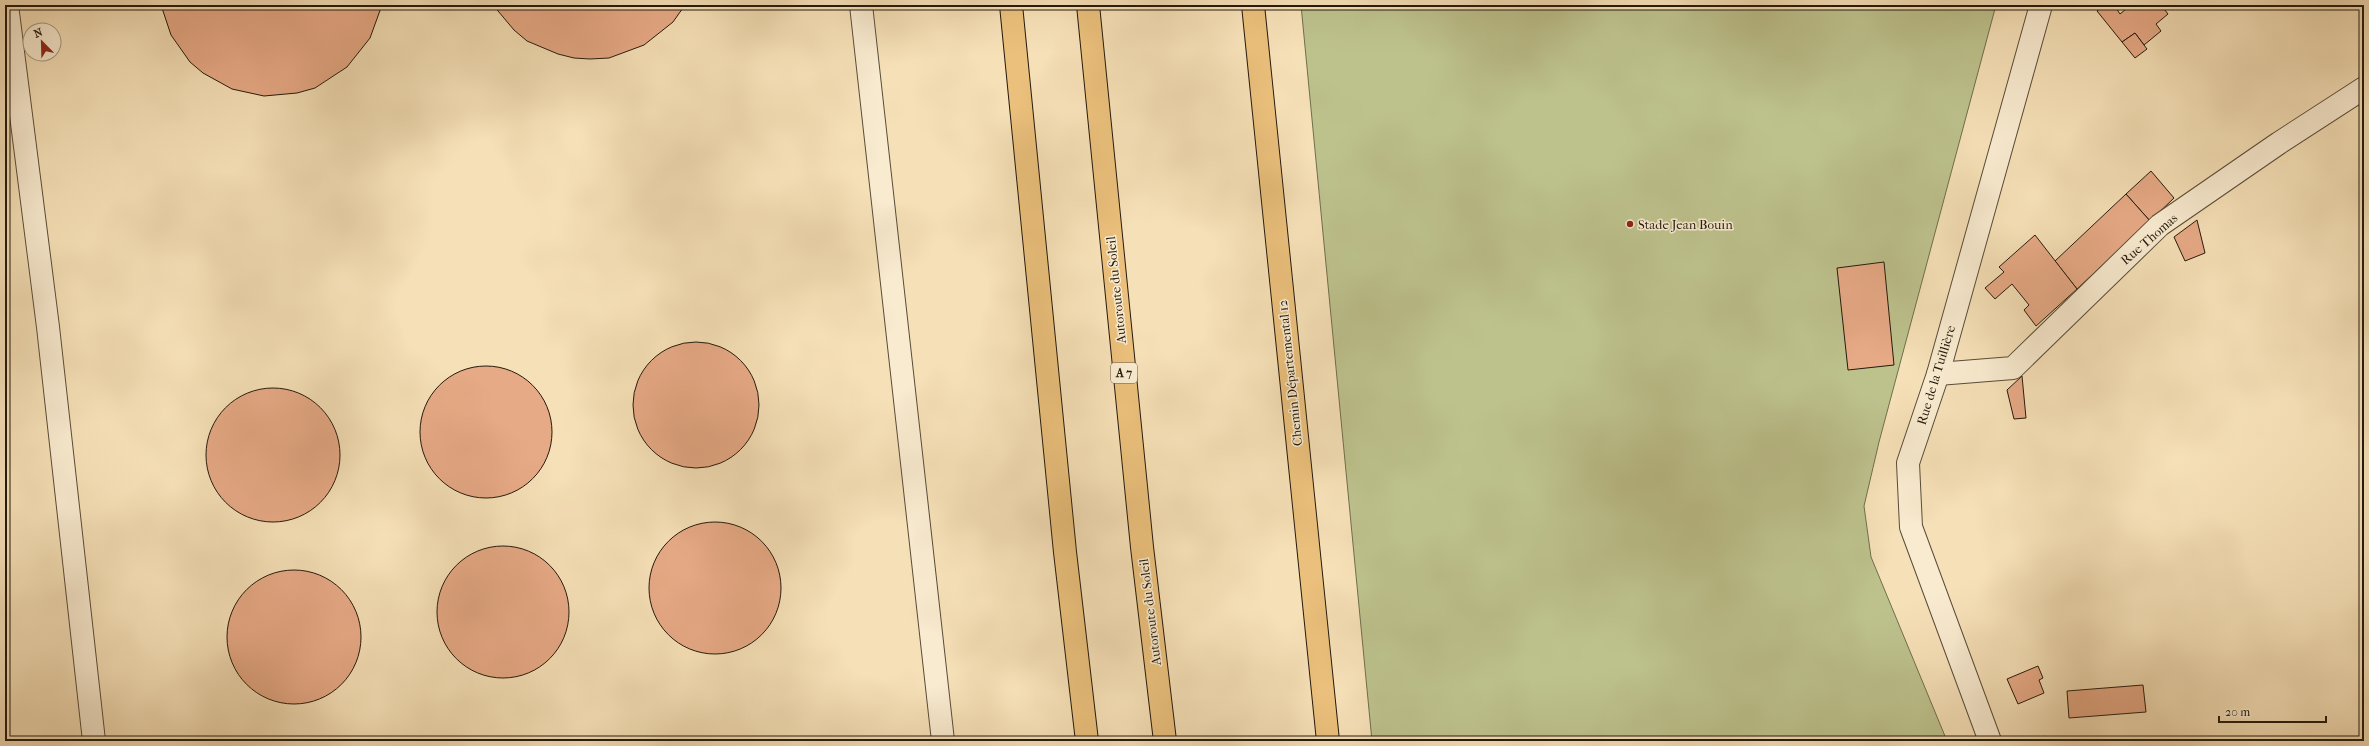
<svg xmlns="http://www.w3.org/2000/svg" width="2369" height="746" font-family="'IM FELL French Canon',serif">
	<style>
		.green { fill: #bdc28d; stroke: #706e4d }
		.building { fill: #e7aa86; stroke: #241a0d }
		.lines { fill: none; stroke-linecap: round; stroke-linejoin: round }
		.minor-casing { stroke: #584c38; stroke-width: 24 }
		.major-casing { stroke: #241a0d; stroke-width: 24 }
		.highway-casing { stroke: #241a0d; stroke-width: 24 }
		.minor { stroke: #f9ebd0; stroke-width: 22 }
		.major { stroke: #ebc07c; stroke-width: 22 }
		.highway { stroke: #ebc07c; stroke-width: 22 }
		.poi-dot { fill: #8f2418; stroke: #f9ebd0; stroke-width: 1.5 }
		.labels { text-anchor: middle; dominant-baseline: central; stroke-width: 3; stroke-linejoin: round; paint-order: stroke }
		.shield { fill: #f9ebd0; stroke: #645948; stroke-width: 1 }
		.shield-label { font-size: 12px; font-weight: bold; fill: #241a0d }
		.poi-label { font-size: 13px; fill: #241a0d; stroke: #f9ebd0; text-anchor: start }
		.street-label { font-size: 13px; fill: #241a0d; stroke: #f9ebd0 }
	</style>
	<rect width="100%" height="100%" fill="#f6e0b7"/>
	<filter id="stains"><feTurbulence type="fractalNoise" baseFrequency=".005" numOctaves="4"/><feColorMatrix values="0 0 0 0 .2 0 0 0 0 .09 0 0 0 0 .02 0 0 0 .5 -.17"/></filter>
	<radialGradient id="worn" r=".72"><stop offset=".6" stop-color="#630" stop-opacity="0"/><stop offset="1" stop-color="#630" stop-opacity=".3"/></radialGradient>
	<path class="green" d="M1301 5H1996L1879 442 1864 506 1871 557 1947 741H1372Z"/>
	<g class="building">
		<path d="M161 5H382L370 38 347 67 315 88 297 93 264 96 232 89 203 73 190 62 171 35Z"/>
		<path d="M493 5H685L673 22 644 45 609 58 590 59 574 58 558 54 527 41 514 30Z"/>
		<path d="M2105 5H2114L2120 14 2131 5H2161L2168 14 2156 24 2161 31 2144 45 2135 33 2122 42 2097 11Z"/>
		<path d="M2135 33 2147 49 2135 58 2122 42Z"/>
		<path d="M2151 171 2174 198 2150 221 2126 194Z"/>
		<path d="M2126 194 2150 221 2077 289 2055 261Z"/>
		<path d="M2197 220 2205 253 2185 261 2174 237Z"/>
		<path d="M2035 235 2077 289 2036 326 2024 310 2029 305 2012 284 1995 299 1985 288 2004 272 1999 267Z"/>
		<path d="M1884 262 1894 365 1848 370 1837 268Z"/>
		<circle cx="696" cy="405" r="63"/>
		<circle cx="486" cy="432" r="66"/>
		<path d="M2022 376 2026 418 2014 419 2007 390Z"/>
		<circle cx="273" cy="455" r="67"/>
		<circle cx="715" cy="588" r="66"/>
		<circle cx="503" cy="612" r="66"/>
		<circle cx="294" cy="637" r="67"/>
		<path d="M2038 666 2043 678 2039 680 2044 693 2018 704 2007 679Z"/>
		<path d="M2143 685 2146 712 2069 718 2067 691Z"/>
		<path d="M2044 736 2046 741H2033Z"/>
	</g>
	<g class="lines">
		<defs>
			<g id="minor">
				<path d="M7 5 48 327 94 741"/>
				<path d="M861 5 943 741"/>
				<path d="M1938 374 2013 368 2160 225 2279 143 2364 88"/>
				<path d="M1990 741 1911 527 1908 463 1938 374 2041 5"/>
			</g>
			<path id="major" d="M1253 5 1328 741"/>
			<g id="highway">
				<path d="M1011 5 1065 552 1087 741"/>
				<path d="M1088 5 1142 547 1165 741"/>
			</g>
		</defs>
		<use href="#minor" class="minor-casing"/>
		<use href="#major" class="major-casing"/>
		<use href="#highway" class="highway-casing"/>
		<use href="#minor" class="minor"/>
		<use href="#major" class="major"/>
		<use href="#highway" class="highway"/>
	</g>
	<circle class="poi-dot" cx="1630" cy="224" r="4"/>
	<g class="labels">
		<rect class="shield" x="1111" y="363" width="26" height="20" rx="3"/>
		<g class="shield-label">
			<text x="1124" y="373">A 7</text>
		</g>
		<g class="poi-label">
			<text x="1638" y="224">Stade Jean Bouin</text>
		</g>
		<g class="street-label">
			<text transform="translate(2149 239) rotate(-41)">Rue Thomas</text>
			<text transform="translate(1116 290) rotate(-96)">Autoroute du Soleil</text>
			<text transform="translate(1290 373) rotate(-96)">Chemin Départemental 12</text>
			<text transform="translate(1936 375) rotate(-73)">Rue de la Tuillière</text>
			<text transform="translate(1150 612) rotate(-97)">Autoroute du Soleil</text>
		</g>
	</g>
	<rect width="2369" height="746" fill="none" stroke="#f6e0b7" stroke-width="20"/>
	<rect x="6" y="6" width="2357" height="734" fill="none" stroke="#241a0d" stroke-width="2"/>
	<rect x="10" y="10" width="2349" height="726" fill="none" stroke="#241a0d"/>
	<g transform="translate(42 42) rotate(337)"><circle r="19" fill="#f9ebd0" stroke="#a49782"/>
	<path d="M0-3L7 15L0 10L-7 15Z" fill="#8f2418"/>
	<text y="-6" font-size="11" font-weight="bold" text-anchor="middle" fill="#241a0d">N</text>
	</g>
	<path d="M2219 716v6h107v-6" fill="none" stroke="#241a0d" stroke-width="2"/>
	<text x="2225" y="716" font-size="12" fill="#241a0d" stroke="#f9ebd0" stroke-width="3" paint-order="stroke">20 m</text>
	<rect width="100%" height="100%" filter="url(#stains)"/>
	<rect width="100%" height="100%" fill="url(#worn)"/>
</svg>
